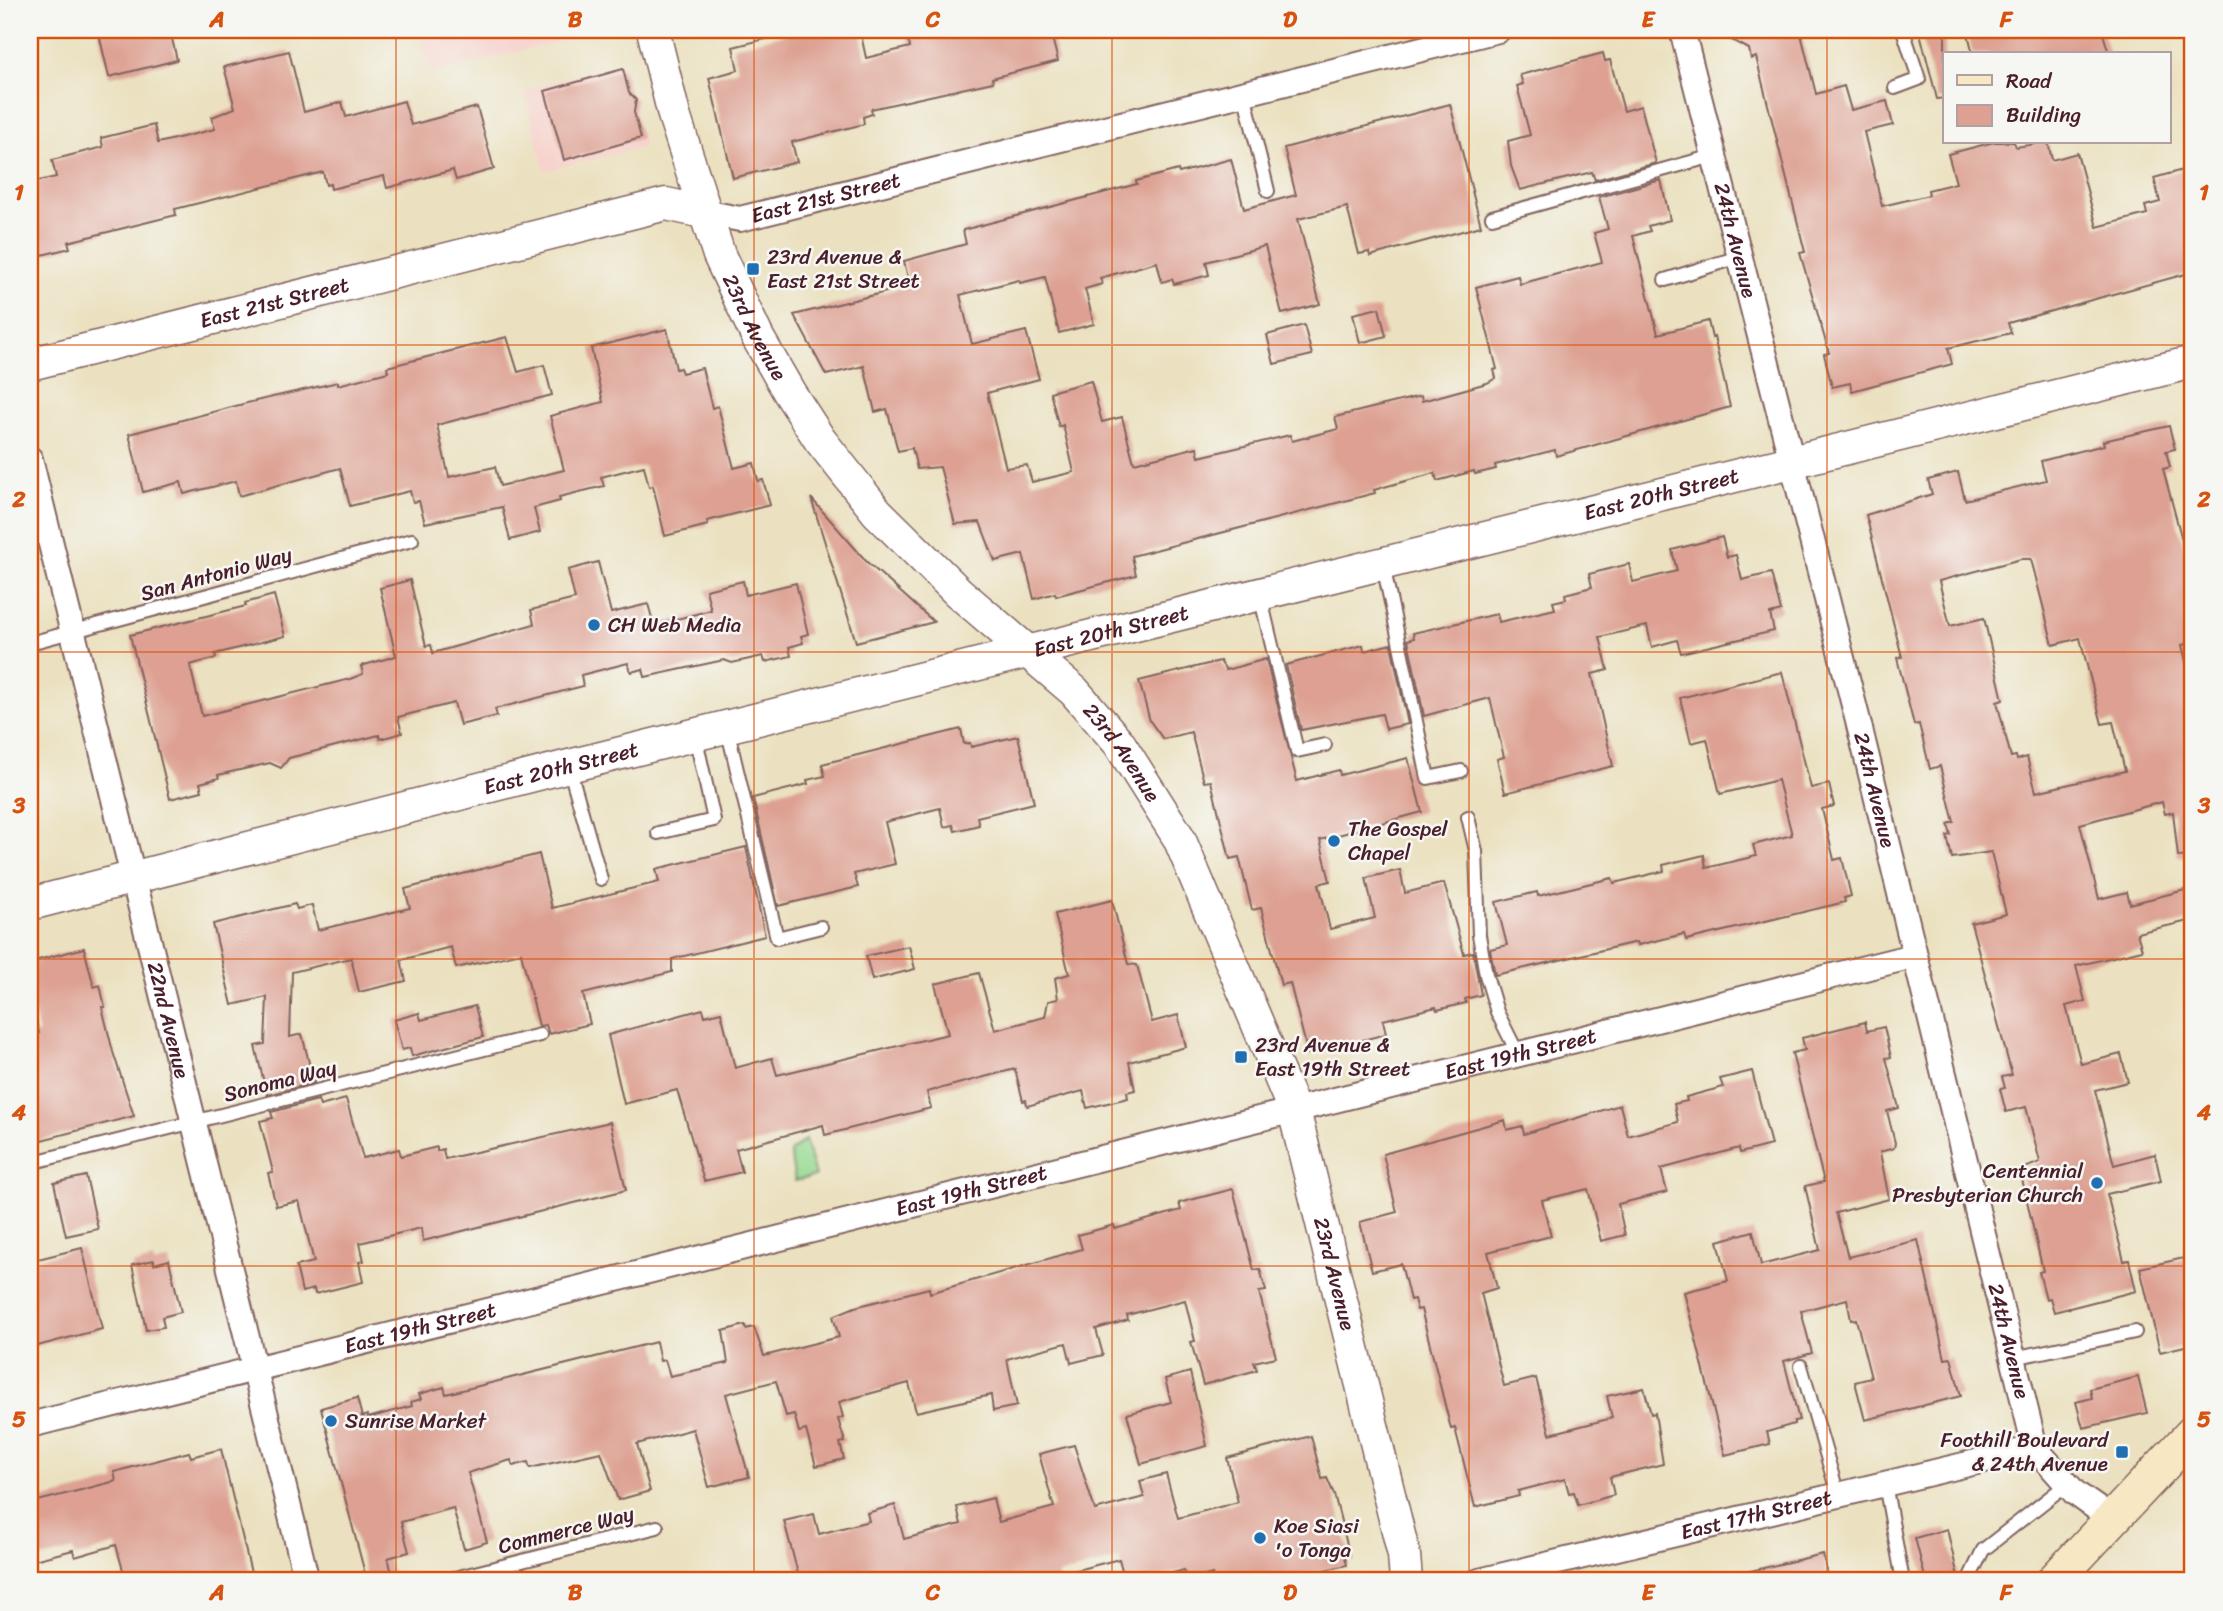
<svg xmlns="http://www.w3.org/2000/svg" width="2223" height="1611" font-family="Sriracha,sans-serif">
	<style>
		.built { fill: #f7d0ca }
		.green { fill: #95d991; stroke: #707c5e; stroke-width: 2 }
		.building { fill: #dda092; fill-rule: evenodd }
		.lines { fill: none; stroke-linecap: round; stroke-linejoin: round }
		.service-casing { stroke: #82635f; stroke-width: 16 }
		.minor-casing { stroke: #82635f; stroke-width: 28 }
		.tertiary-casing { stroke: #82635f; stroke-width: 35 }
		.secondary-casing { stroke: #82635f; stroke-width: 38 }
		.service { stroke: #fff; stroke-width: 12 }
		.minor { stroke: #fff; stroke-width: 24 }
		.tertiary { stroke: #fff; stroke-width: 32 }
		.secondary { stroke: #f8e7c3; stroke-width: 35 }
		.grid { fill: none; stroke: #d8530f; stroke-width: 2; stroke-opacity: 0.55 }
		.poi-dot { fill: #1f6fb2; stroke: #f6f6f2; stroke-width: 2.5 }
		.labels { text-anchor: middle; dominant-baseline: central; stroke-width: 5; stroke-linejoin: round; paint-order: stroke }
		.street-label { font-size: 21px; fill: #4a1f2b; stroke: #f6f6f2 }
		.poi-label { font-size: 21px; fill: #4a1f2b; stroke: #f6f6f2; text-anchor: start }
		.neatline { fill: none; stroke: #d8530f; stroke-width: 2.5 }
		.grid-label { font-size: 23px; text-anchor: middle; font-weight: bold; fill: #d8530f }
	</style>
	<rect width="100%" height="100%" fill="#f6f6f2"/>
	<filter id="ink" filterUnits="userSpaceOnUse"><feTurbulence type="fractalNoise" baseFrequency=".0143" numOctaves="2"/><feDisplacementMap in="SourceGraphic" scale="14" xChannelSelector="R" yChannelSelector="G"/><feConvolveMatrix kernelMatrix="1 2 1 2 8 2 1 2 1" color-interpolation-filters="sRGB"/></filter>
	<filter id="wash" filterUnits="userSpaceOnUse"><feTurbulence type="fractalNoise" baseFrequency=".00686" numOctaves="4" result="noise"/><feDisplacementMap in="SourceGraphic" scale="28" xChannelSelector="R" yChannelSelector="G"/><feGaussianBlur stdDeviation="1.57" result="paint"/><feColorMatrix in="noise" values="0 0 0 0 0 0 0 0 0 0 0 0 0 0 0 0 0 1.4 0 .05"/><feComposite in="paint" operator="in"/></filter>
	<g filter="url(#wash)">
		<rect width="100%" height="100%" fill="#ebe1c0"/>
		<g class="built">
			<path d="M418 30H605L431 73Z"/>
			<path d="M622 65 644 147 544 171 524 90Z"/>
		</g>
		<path class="green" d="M805 1140 815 1176 795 1181 790 1152Z"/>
		<g id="blocks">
			<g class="building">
				<path d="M98 30H170L177 60 109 77Z"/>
				<path d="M801 30H860L866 58 910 47 905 30H1050L1058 61 992 78 993 82 871 109 872 114 863 117 864 124 792 142 797 162 733 178 709 78 738 70 733 47Z"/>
				<path d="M1713 30H1800L1816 94 1844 86 1851 110 1887 101 1893 125 1864 132 1882 206 1929 195 1928 190 1956 183 1948 154 1994 142H2014L2016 147 2048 142 2052 160 2077 153 2097 227 2147 214 2145 206 2160 202 2154 178 2193 167V272L2008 323 2011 333 1948 348 1952 364 1852 391 1850 383 1832 387 1824 354 1829 353 1800 253 1805 252 1756 57 1751 59 1749 49Z"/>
				<path d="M1934 30H1945V98L1937 99 1920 33Z"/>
				<path d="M1967 30H2102L2109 54H1973Z"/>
				<path d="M289 51 304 112 342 102 346 117 404 101 411 125 477 107 494 169 456 180 453 170 387 188 384 176 331 189 330 184 326 185 323 172 175 209 176 215 68 242 70 248 30 258V183L56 177 52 160 103 147 101 138 154 125 158 143 215 129 212 117 235 108 224 67Z"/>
				<path d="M1603 53 1605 61 1610 60 1624 111 1641 106 1656 163 1595 180 1592 172 1520 190 1511 166 1508 141 1530 135 1517 86 1523 84 1520 75Z"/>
				<path d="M623 69 629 93 636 100 634 112 641 138 564 160 545 91Z"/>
				<path d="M1450 104 1481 226 1370 256 1369 252 1359 254 1347 207 1298 219 1320 304 1282 314 1265 246 1206 262 1209 275 1174 284 1172 279 1162 282 1157 262 1100 278 1102 284 1085 289 1094 324 1059 333 1045 277 1020 283 1019 280 960 295 972 344 1026 331 1039 379 987 393 1006 468 1027 465 1032 482 1074 472 1063 425 1059 427 1050 392 1091 381 1102 422 1122 417 1134 463 1197 447 1199 457 1290 435 1292 441 1338 429 1335 417 1421 396 1422 401 1487 383 1496 378 1494 370 1497 369 1476 287 1518 276 1520 284 1602 262 1594 233 1608 229 1599 197 1661 180 1670 220 1648 226 1650 231 1633 236 1658 334 1708 321 1712 338 1714 337 1730 407 1556 456 1555 450 1495 465 1496 469 1475 474 1474 471 1437 481 1435 473 1384 487 1374 490 1375 493 1132 556 1136 575 1056 596 1055 593 1034 599 1023 554 995 561 980 522 955 524 940 467 917 469 912 448 898 451 887 409 875 412 864 366 826 375 794 315 910 286 904 261 966 244 963 230 1137 184 1136 181 1178 170 1179 173 1231 159 1244 209 1296 195 1284 148Z"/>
				<path d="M1379 308 1386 336 1360 343 1353 314Z"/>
				<path d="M1304 325 1312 355 1274 364 1267 335Z"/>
				<path d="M667 329 676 369 680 368 682 373 702 368 712 408 718 406 734 468 754 463 758 481 763 480 770 505 707 521 708 525 665 536 653 486 649 487 644 466 601 477 604 486 559 497 560 501 534 508 540 532 510 540 502 507 425 523 419 501 413 502 410 491 350 506 340 468 239 496 236 481 184 494 181 482 143 492 129 434 247 403 338 382V385L388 372 387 367 507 337 518 372 544 365 552 395 437 425 449 477 495 467 500 486 564 470 550 416 603 402 591 348Z"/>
				<path d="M2169 426 2175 449 2166 451 2170 467 2163 469 2185 551 2193 549V575L2187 577 2193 601V642L2182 645 2193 691V856L2178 857 2173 812 2165 814 2162 802 2080 824 2099 899 2127 892 2130 904 2193 888V920L2137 933 2142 950 2076 966 2085 1001 2066 1006 2081 1064 2121 1054 2128 1082 2095 1090 2114 1165 2155 1154 2161 1181 2107 1194 2124 1261 2129 1260 2136 1291 2054 1312 2050 1298 2046 1299 2039 1272 2043 1271 2020 1170 2040 1162 2026 1107 2006 1112 2000 1089 2005 1088 2002 1077 2012 1075 1971 923 2006 914 1991 852 1952 858 1947 836 1951 835 1948 824 1954 822 1940 766 1930 769 1919 724 1914 725 1897 658 1902 657 1866 515 1932 494 1928 480 1958 472 1965 500 2046 480 2041 461 2104 445 2103 441ZM2021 559H2031L2053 645 2080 638 2102 724 2113 722 2125 771 2036 792 2027 757 2017 760 2016 756 2011 757 1997 702 2003 700 1984 618 1950 626 1939 581Z"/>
				<path d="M811 498 867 562 934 622 856 642Z"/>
				<path d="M1722 537 1727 557 1736 555 1742 580 1771 573 1781 611 1770 614 1774 631 1681 653 1677 640 1652 647 1647 626 1600 637 1608 670 1592 674 1613 766 1505 793 1497 759 1504 757 1490 698 1424 716 1408 640 1414 638 1413 633 1497 614 1499 622 1555 609 1553 602 1566 599 1565 594 1592 587 1589 574 1629 564 1633 582 1677 571 1672 550Z"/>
				<path d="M598 562 611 613 648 604 654 625 711 610 706 590 743 581 746 595 796 583 808 634 801 636 803 643 789 647 791 656 765 662 763 656 732 663 724 660 645 677 643 669 631 672 628 663 581 675 583 686 495 709 497 716 460 725 454 703 398 717 402 733 380 739 379 735 289 758 281 768 270 763 218 775 219 778 200 783 202 791 170 799 130 635 246 606 245 603 274 595 285 636 215 654 216 658 190 665 202 716 350 679 363 674 361 666 396 656 380 588 410 580 426 646 431 645 433 653 534 624 531 610 575 599 568 570Z"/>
				<path d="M1391 644 1408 724 1386 729 1382 714 1301 730 1286 665 1363 645 1364 651Z"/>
				<path d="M1266 659 1297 781 1339 770 1340 775 1408 758 1422 812 1320 840 1330 881 1319 884 1330 929 1375 918 1366 878 1400 870 1405 893 1444 883 1464 954 1473 952 1481 995 1465 999 1466 1003 1437 1010 1436 1007 1383 1020 1386 1034 1308 1054 1290 983 1281 985 1261 908 1252 910 1239 857 1230 859 1211 781 1204 782 1191 732 1163 739 1150 721 1139 681 1220 661 1226 670Z"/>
				<path d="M1782 672 1811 788 1829 784 1834 806 1822 809 1834 860 1842 858 1851 896 1844 898 1845 902 1686 940 1684 934 1638 945 1637 942 1495 975 1490 949 1507 945 1496 902 1537 892 1538 896 1612 878 1614 883 1664 871 1663 865 1704 855 1706 868 1756 856 1753 845 1792 835 1778 780 1720 794 1707 739 1691 743 1680 698Z"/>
				<path d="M961 729 964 744 970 743 971 747 1018 736 1034 803 977 817 979 825 955 831 953 825 944 827 940 808 885 822 895 864 854 874 858 887 778 906 753 798 808 784 807 780 825 776 822 764Z"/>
				<path d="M746 847 765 936 672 959V972L583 994 590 1024 549 1034 546 1025 539 1026 521 953 456 968 451 947 401 960 406 981 359 992 351 958 292 972 290 1037 302 1034 314 1083 267 1095 255 1046 265 1044 267 997 232 1005 213 924 295 904 297 909 312 905 318 930 410 908 405 889 539 854 552 908 659 882 656 869Z"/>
				<path d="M1112 900 1128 964 1137 965 1152 1022 1178 1015 1186 1047 1129 1062 1135 1090 1127 1092 1128 1098 1087 1108 1083 1091 1027 1106 1026 1100 1023 1101 1015 1069 927 1092 931 1108 825 1135 823 1125 736 1149 742 1172 704 1181 677 1090 624 1104 608 1035 703 1009 705 1016 721 1012 735 1068 772 1058 777 1075 948 1034 935 984 979 973 995 1030 1045 1017 1048 1001 1058 999 1055 978 1069 974 1055 914Z"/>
				<path d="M909 946 915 969 872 980 866 956Z"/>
				<path d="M84 948 94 987 100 985 105 1007H102L113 1052 134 1116 30 1143V1035L39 1033 30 996V962Z"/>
				<path d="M475 1006 483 1037 412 1056 410 1048 402 1050 394 1020 419 1013 421 1020Z"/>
				<path d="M1865 1022 1867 1031 1884 1027 1891 1057 1886 1058 1899 1108 1887 1111 1895 1143 1894 1148 1880 1152 1889 1199 1836 1213 1848 1257 1918 1240 1945 1359 1951 1358 1961 1396 1865 1420 1855 1382 1871 1378 1856 1319 1851 1320 1847 1299 1801 1311 1812 1353 1784 1361 1799 1420 1794 1421V1424L1767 1432 1770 1444 1725 1455 1684 1292 1728 1281 1718 1241 1753 1231 1761 1265 1820 1250 1805 1186 1824 1182 1792 1053 1805 1050 1802 1038Z"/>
				<path d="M1752 1071 1771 1145 1740 1153 1739 1148 1661 1169 1667 1192 1618 1204 1625 1235 1601 1241 1588 1189 1542 1200 1551 1236 1488 1252 1497 1288 1481 1293 1504 1386 1536 1378 1550 1434 1612 1418 1607 1396 1644 1388 1651 1414 1655 1413 1663 1464 1610 1477 1614 1495 1578 1505 1574 1492 1569 1493 1565 1479 1518 1491 1519 1496 1475 1507 1455 1428 1451 1429 1421 1309 1417 1310 1414 1299 1410 1300 1401 1264 1372 1271 1360 1222 1397 1212 1383 1154 1505 1120 1507 1130 1522 1126 1524 1134 1620 1105 1628 1136 1678 1122 1674 1104 1687 1101 1686 1097 1723 1087 1720 1079Z"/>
				<path d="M346 1099 363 1158 399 1149 401 1156 437 1147V1151L443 1149 445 1159 610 1122 626 1190 423 1241 421 1228 360 1243 364 1261 359 1262 363 1282 315 1294 314 1289 302 1292 296 1266 314 1262 299 1201 276 1206 268 1173 273 1172 260 1121 273 1118 271 1112 318 1100 320 1106Z"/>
				<path d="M86 1176 98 1229 66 1236 54 1183Z"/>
				<path d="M1233 1189 1254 1270 1260 1269 1266 1291 1259 1292 1276 1357 1254 1362 1257 1370 1203 1385 1191 1342 1195 1341 1185 1300 1127 1315 1128 1320 1096 1329 1103 1355 1071 1363 1066 1343 1007 1359 1017 1406 993 1411 991 1395 916 1412 909 1383 839 1402 843 1417 838 1419 845 1442 840 1443 844 1459 816 1466 806 1430 799 1432 794 1414 786 1416 776 1381 726 1394 749 1477 709 1487 693 1429 637 1444 650 1491 618 1500 601 1452 530 1468 528 1462 513 1466 511 1460 468 1473 487 1542 464 1549 453 1508 401 1522 409 1552 388 1558 394 1581H367L321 1408 357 1398 362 1417 367 1415 368 1418 412 1406 411 1402 421 1399 419 1394 444 1387 446 1394 656 1342 660 1361 665 1360 670 1376 728 1363 723 1331 745 1325 746 1329 754 1327 764 1356 839 1337 833 1316 855 1307 929 1288 930 1293 1082 1249 1078 1235 1114 1225 1115 1229 1181 1210 1179 1203Z"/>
				<path d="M82 1248 102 1329 30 1348V1261Z"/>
				<path d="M2184 1258 2193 1297V1344L2160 1352 2140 1268Z"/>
				<path d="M154 1260V1264L169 1260 181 1312 162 1317 164 1327 146 1330 132 1265Z"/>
				<path d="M1190 1372 1207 1446 1141 1464 1127 1414 1171 1402 1165 1379Z"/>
				<path d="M2138 1377 2147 1413 2083 1428 2076 1402 2092 1398 2090 1389Z"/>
				<path d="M1311 1436 1322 1479 1327 1478 1334 1494 1350 1556 1345 1557 1347 1565 1275 1581H1214L1212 1574 1187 1581 1184 1570 1143 1581H1125L1119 1559 1058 1575 1060 1581H800L784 1521 814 1514 819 1534 869 1521 867 1513 895 1505 904 1539 961 1524 957 1507 993 1498 999 1522 1054 1507 1039 1454 1074 1445 1095 1510 1144 1497 1140 1481 1166 1474 1178 1518 1238 1502 1227 1458Z"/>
				<path d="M221 1449 253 1581H126L116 1545 75 1557 73 1550 30 1561V1503L116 1481 114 1472 189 1452 191 1457Z"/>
				<path d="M1947 1529 1959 1581H1926L1915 1538Z"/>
				<path d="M1823 1554 1829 1581H1747L1746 1572Z"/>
			</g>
		</g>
	</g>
	<g filter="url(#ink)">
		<use href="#blocks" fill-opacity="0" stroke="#82635f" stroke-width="2"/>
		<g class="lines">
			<defs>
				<g id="service">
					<path d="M1895 88 1919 79 1903 30"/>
					<path d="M1244 93 1268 191"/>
					<path d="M1492 217 1713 156"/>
					<path d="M1665 280 1739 257"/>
					<path d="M1383 565 1428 778 1461 771"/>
					<path d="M1260 595 1297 751 1325 745"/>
					<path d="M30 643 412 540"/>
					<path d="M727 728 777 938 821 927"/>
					<path d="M569 767 601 879"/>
					<path d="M1468 817 1476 851 1479 935 1486 975 1497 1012 1518 1054"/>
					<path d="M658 833 714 820 695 735"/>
					<path d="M30 1163 540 1035"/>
					<path d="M2014 1358 2135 1332"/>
					<path d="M1801 1366 1838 1495"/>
					<path d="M1885 1484 1903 1581"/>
					<path d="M443 1581 657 1527"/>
					<path d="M1968 1581 1983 1550 2067 1484"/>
				</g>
				<g id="minor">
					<path id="s1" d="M1682 30 1858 721 2035 1448 2075 1493 2112 1519"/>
					<path id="s2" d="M703 212 740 219 1498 30"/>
					<path id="s3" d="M30 459 307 1581"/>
					<path id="s4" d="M30 1425 1913 956"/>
					<path id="s5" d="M1479 1581 2035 1448"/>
				</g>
				<g id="tertiary">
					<path id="s6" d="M653 30 674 115 719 255 758 338 789 392 820 440 877 512 958 592 1074 691 1119 743 1179 838 1294 1110 1404 1555 1406 1581"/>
					<path id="s7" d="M30 364 666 204 703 212"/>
					<path id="s8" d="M30 904 569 766 2193 362"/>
				</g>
				<path id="secondary" d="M2054 1581 2193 1433"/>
			</defs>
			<use href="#service" class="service-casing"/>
			<use href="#minor" class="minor-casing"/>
			<use href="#tertiary" class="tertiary-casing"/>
			<use href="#secondary" class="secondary-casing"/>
			<use href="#service" class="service"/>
			<use href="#minor" class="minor"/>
			<use href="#tertiary" class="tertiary"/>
			<use href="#secondary" class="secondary"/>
		</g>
	</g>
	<path class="grid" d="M396 30V1581M754 30V1581M1112 30V1581M1469 30V1581M1827 30V1581M30 345H2193M30 652H2193M30 959H2193M30 1266H2193"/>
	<g class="poi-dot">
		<rect x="746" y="262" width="14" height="14" rx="3.5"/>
		<circle cx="594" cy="625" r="7"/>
		<circle cx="1334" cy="841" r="7"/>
		<rect x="1234" y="1050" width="14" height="14" rx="3.5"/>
		<circle cx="2097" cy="1183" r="7"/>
		<circle cx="331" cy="1421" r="7"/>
		<rect x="2115" y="1445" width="14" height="14" rx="3.5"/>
		<circle cx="1260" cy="1538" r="7"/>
	</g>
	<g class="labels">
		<g class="street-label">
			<text stroke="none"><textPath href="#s2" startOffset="126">East 21st Street</textPath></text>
			<text stroke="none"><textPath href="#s1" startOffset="217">24th Avenue</textPath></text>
			<text stroke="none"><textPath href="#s7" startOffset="252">East 21st Street</textPath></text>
			<text stroke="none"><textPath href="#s6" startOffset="315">23rd Avenue</textPath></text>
			<text stroke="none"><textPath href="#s8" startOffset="1682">East 20th Street</textPath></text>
			<text transform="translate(216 574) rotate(-15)">San Antonio Way</text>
			<text stroke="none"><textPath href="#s8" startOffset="1115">East 20th Street</textPath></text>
			<text stroke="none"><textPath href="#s6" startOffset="882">23rd Avenue</textPath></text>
			<text stroke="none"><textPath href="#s8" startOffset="548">East 20th Street</textPath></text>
			<text stroke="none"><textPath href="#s1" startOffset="784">24th Avenue</textPath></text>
			<text stroke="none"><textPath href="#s3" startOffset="578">22nd Avenue</textPath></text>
			<text stroke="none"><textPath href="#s4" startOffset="1536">East 19th Street</textPath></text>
			<text transform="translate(280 1081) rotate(-14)">Sonoma Way</text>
			<text stroke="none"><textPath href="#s4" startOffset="970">East 19th Street</textPath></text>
			<text stroke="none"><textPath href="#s6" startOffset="1449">23rd Avenue</textPath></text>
			<text stroke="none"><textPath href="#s4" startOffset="402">East 19th Street</textPath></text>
			<text stroke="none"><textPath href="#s1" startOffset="1351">24th Avenue</textPath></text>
			<text stroke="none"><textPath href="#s5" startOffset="285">East 17th Street</textPath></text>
			<text transform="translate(566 1530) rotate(-14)">Commerce Way</text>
		</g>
		<g class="poi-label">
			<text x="767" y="257">23rd Avenue &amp;<tspan x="767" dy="24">East 21st Street</tspan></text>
			<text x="608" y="625">CH Web Media</text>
			<text x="1348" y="829">The Gospel<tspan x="1348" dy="24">Chapel</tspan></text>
			<text x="1255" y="1045">23rd Avenue &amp;<tspan x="1255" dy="24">East 19th Street</tspan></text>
			<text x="2083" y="1171" text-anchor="end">Centennial<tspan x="2083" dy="24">Presbyterian Church</tspan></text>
			<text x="345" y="1421">Sunrise Market</text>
			<text x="2108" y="1440" text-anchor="end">Foothill Boulevard<tspan x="2108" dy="24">&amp; 24th Avenue</tspan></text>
			<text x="1274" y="1526">Koe Siasi<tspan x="1274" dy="24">'o Tonga</tspan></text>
		</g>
	</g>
	<rect width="2223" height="1611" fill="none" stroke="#f6f6f2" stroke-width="77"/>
	<rect x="1943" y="52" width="228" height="91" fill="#f6f6f2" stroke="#b1a0a2" stroke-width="2"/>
	<rect x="1957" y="75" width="35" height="10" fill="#f8e7c3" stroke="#b1a0a2" stroke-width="2"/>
	<text x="2006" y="88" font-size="21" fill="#4a1f2b">Road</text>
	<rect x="1957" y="105" width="35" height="21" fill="#dda092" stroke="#b1a0a2" stroke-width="2"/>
	<text x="2006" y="122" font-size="21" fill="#4a1f2b">Building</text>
	<rect x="38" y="38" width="2146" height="1534" class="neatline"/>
	<g class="grid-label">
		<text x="217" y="27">A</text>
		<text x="575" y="27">B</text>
		<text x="933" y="27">C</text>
		<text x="1290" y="27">D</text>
		<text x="1648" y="27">E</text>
		<text x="2006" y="27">F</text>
		<text x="19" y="200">1</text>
		<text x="2204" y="200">1</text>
		<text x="19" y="507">2</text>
		<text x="2204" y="507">2</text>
		<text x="19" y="813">3</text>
		<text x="2204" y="813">3</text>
		<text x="19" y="1120">4</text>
		<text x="2204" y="1120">4</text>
		<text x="19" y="1427">5</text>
		<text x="2204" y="1427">5</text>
		<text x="217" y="1600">A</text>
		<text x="575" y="1600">B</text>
		<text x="933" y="1600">C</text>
		<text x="1290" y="1600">D</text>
		<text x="1648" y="1600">E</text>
		<text x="2006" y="1600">F</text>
	</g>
</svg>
